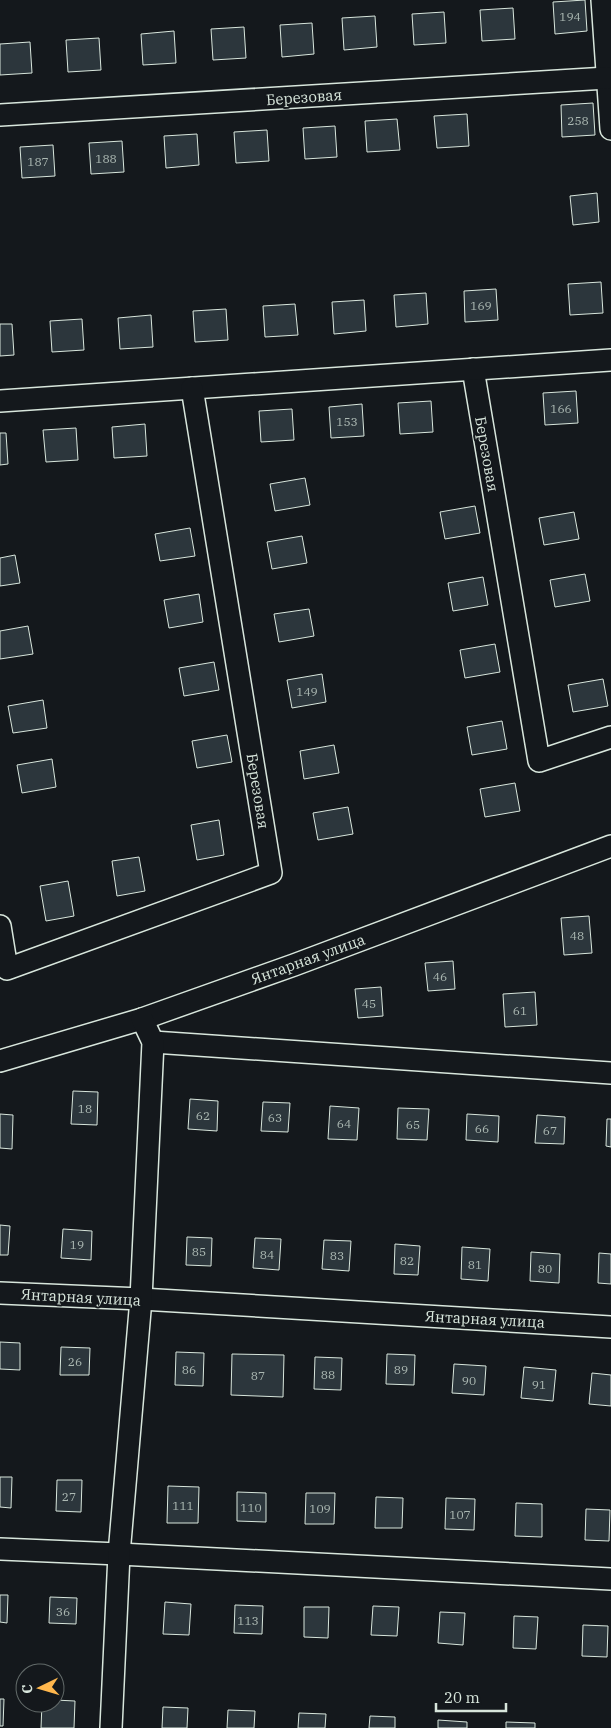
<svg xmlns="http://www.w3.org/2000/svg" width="611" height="1728" font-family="'IBM Plex Serif',serif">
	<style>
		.building { fill: #2c363c; stroke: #d8e6dc }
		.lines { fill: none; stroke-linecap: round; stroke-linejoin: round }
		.minor-casing { stroke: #d8e6dc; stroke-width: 24 }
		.minor { stroke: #14181c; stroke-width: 21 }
		.labels { text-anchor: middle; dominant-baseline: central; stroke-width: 4; stroke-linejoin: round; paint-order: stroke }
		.number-label { font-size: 12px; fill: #adbab4 }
		.street-label { font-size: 15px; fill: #d8e6dc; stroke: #14181c }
	</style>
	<rect width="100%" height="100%" fill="#14181c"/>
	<g class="building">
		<path d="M585 0 587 31 555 34 553 2Z"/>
		<path d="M513 8 515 39 482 41 480 10Z"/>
		<path d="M444 12 446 43 414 45 412 14Z"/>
		<path d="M375 16 377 47 344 50 342 18Z"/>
		<path d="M312 23 314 54 282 57 280 25Z"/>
		<path d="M244 27 246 58 213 60 211 29Z"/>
		<path d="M174 31 176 63 143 65 141 34Z"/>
		<path d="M99 38 101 70 68 72 66 40Z"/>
		<path d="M30 42 32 73 0 75V44Z"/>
		<path d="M593 103 595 135 562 137 561 105Z"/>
		<path d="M467 114 469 146 437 148 434 116Z"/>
		<path d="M397 119 400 150 367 152 365 121Z"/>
		<path d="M335 126 337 157 305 159 303 128Z"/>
		<path d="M267 130 269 161 236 163 234 132Z"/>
		<path d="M197 134 199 165 166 168 164 136Z"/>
		<path d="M122 141 124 172 91 174 89 143Z"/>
		<path d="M53 145 55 176 22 178 20 147Z"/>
		<path d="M597 193 599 222 573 225 570 196Z"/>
		<path d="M601 282 603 313 570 315 568 284Z"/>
		<path d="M496 289 498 320 465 322 464 291Z"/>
		<path d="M426 293 428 324 396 327 394 295Z"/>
		<path d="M364 300 366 331 334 334 332 302Z"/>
		<path d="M295 304 298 335 265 337 263 306Z"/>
		<path d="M226 309 228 340 195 342 193 311Z"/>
		<path d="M151 315 153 347 120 349 118 318Z"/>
		<path d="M82 319 84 350 52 352 50 321Z"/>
		<path d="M0 324H12L14 355 0 356Z"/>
		<path d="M576 391 578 423 545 425 543 393Z"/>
		<path d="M431 401 433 432 400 434 398 403Z"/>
		<path d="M362 404 364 436 331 438 329 407Z"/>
		<path d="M292 409 294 440 261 442 259 411Z"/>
		<path d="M145 424 147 456 114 458 112 427Z"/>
		<path d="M76 428 78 460 46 462 43 430Z"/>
		<path d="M0 433H6L8 464 0 465Z"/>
		<path d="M305 478 310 505 275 511 270 484Z"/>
		<path d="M475 506 480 533 445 539 440 512Z"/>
		<path d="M574 512 579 539 544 545 539 518Z"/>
		<path d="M190 528 195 556 160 561 155 534Z"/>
		<path d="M302 536 307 563 272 569 267 542Z"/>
		<path d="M15 555 20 583 0 586V558Z"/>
		<path d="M585 574 590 601 555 607 550 580Z"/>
		<path d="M483 577 488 605 453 611 448 583Z"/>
		<path d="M199 594 203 622 169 628 164 600Z"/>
		<path d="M309 609 314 636 279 642 274 614Z"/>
		<path d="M28 626 33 654 0 659V631Z"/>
		<path d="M495 644 500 672 465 678 460 650Z"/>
		<path d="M214 662 219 690 184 696 179 668Z"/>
		<path d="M322 674 326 702 292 708 287 680Z"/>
		<path d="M603 679 608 706 573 712 568 685Z"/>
		<path d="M43 700 47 728 13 733 8 706Z"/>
		<path d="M502 721 507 749 472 755 467 727Z"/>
		<path d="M227 735 232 762 197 768 192 741Z"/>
		<path d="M334 745 339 773 304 779 300 751Z"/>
		<path d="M52 759 56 787 22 793 17 765Z"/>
		<path d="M515 783 520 811 485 817 480 789Z"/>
		<path d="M348 807 353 834 318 840 313 813Z"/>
		<path d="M219 820 224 855 197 860 191 825Z"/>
		<path d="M139 857 145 891 117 896 112 861Z"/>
		<path d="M68 881 74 916 46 921 40 886Z"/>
		<path d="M589 916 592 953 564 955 561 918Z"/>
		<path d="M453 961 455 989 428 991 425 963Z"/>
		<path d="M381 987 383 1016 358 1018 355 989Z"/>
		<path d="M535 992 537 1025 505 1027 503 994Z"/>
		<path d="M73 1091 98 1092 97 1125 71 1124Z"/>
		<path d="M190 1099 218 1101 217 1131 188 1129Z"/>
		<path d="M263 1102 290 1103 288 1132 261 1131Z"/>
		<path d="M330 1106 359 1108 357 1140 328 1139Z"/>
		<path d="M398 1108 429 1109 427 1140 397 1139Z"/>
		<path d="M0 1114 13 1115 12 1149 0 1148Z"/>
		<path d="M467 1114 499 1116 498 1142 466 1140Z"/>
		<path d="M537 1115 565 1117 564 1144 535 1143Z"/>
		<path d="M607 1119H611V1147L606 1146Z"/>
		<path d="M0 1225 10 1226 8 1255H0Z"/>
		<path d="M63 1229 92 1231 91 1260 61 1258Z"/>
		<path d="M187 1237 212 1238 211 1266 186 1265Z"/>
		<path d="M255 1238 281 1239 279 1270 253 1268Z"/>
		<path d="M324 1240 351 1241 349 1271 322 1269Z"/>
		<path d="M395 1244 420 1246 418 1275 394 1274Z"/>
		<path d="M462 1247 490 1249 488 1281 461 1279Z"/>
		<path d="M531 1252 560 1254 559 1283 530 1281Z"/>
		<path d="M599 1253 611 1254V1284L598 1283Z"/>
		<path d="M0 1342 20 1343V1370L0 1369Z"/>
		<path d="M61 1347 90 1348 89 1375H60Z"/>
		<path d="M176 1352 204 1353 203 1386 175 1385Z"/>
		<path d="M232 1354 284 1355 283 1397 231 1395Z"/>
		<path d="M387 1354 415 1355 414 1385 386 1384Z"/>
		<path d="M315 1357 342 1358 341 1390 314 1389Z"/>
		<path d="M454 1364 486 1366 484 1395 452 1393Z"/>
		<path d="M524 1367 556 1370 553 1401 521 1398Z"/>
		<path d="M592 1373 611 1375V1406L589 1404Z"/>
		<path d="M0 1477H12L11 1508 0 1507Z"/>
		<path d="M57 1480H82L81 1512 56 1511Z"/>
		<path d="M168 1486 199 1487 198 1523H167Z"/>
		<path d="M237 1492 266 1493V1522L237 1521Z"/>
		<path d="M306 1493H335L334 1524H305Z"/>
		<path d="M376 1497 403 1498 402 1528H375Z"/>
		<path d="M446 1498 475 1499 474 1530 445 1529Z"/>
		<path d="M516 1503 542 1504V1537L515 1536Z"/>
		<path d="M586 1509 610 1510 609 1541 585 1540Z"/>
		<path d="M0 1595H8L7 1623 0 1622Z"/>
		<path d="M50 1597 77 1598 76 1624 49 1623Z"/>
		<path d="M165 1602 191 1604 189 1635 163 1634Z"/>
		<path d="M235 1605 263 1606 262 1634 234 1633Z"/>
		<path d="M373 1606 399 1607 397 1636 371 1635Z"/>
		<path d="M304 1607H329L328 1638 304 1637Z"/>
		<path d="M440 1612 465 1613 463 1645 438 1643Z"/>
		<path d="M514 1616 538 1617 536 1649 513 1648Z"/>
		<path d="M583 1625 608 1626 607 1657 582 1656Z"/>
		<path d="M0 1699H4L3 1726H0Z"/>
		<path d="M55 1700 75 1701 74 1728H41L42 1703H55Z"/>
		<path d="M163 1707 188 1708 187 1728H162Z"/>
		<path d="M228 1710 255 1711 254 1728H227Z"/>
		<path d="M299 1713 326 1714 325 1728H298Z"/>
		<path d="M370 1716 395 1717V1728H369Z"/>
		<path d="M438 1720 467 1722V1728H438Z"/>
		<path d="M506 1722 535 1723V1728H506Z"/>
	</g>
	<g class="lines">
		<defs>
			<g id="minor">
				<path d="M602 0 611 129"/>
				<path d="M0 115 607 78"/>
				<path d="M473 369 539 761 611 737"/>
				<path d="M0 401 611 360"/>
				<path d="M0 926 7 969 271 873 192 388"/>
				<path d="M153 1042 611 1073"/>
				<path d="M0 1061 142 1019 294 965 611 846"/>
				<path d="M0 1293 141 1299 611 1327"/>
				<path d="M0 1549 119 1554 611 1579"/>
				<path d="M111 1728 119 1554 141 1299 153 1042 142 1019"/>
			</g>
		</defs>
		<use href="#minor" class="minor-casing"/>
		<use href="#minor" class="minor"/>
	</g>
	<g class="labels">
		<g class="number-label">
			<text x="570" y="16">194</text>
			<text x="578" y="120">258</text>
			<text x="106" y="158">188</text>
			<text x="38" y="161">187</text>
			<text x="481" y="305">169</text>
			<text x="561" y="408">166</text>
			<text x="347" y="421">153</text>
			<text x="307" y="691">149</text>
			<text x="577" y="935">48</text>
			<text x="440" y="976">46</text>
			<text x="369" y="1003">45</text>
			<text x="520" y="1010">61</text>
			<text x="85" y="1108">18</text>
			<text x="203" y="1115">62</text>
			<text x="275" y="1117">63</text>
			<text x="344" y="1123">64</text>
			<text x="413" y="1124">65</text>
			<text x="482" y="1128">66</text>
			<text x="550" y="1130">67</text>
			<text x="77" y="1244">19</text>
			<text x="199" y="1251">85</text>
			<text x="267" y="1254">84</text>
			<text x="337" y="1255">83</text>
			<text x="407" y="1260">82</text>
			<text x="475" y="1264">81</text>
			<text x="545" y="1268">80</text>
			<text x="75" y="1361">26</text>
			<text x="189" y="1369">86</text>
			<text x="401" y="1369">89</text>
			<text x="328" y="1374">88</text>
			<text x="258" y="1375">87</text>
			<text x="469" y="1380">90</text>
			<text x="539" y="1384">91</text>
			<text x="69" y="1496">27</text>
			<text x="183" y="1505">111</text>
			<text x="251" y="1507">110</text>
			<text x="320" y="1508">109</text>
			<text x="460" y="1514">107</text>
			<text x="63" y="1611">36</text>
			<text x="248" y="1620">113</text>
		</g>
		<g class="street-label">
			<text transform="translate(304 97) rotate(-4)">Березовая</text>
			<text transform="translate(487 454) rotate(80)">Березовая</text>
			<text transform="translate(258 791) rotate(81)">Березовая</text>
			<text transform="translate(308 959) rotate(-20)">Янтарная улица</text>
			<text transform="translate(81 1297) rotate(3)">Янтарная улица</text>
			<text transform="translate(485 1319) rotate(3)">Янтарная улица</text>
		</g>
	</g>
	<g transform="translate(40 1688) rotate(265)"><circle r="24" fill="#14181c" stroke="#626a69"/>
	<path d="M0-4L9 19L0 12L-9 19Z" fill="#ffb74d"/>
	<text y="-8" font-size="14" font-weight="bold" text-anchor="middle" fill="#d8e6dc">С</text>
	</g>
	<path d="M436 1703v8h70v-8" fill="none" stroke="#d8e6dc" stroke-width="2.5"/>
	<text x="444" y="1703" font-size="15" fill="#d8e6dc" stroke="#14181c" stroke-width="4" paint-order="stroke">20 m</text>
</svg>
